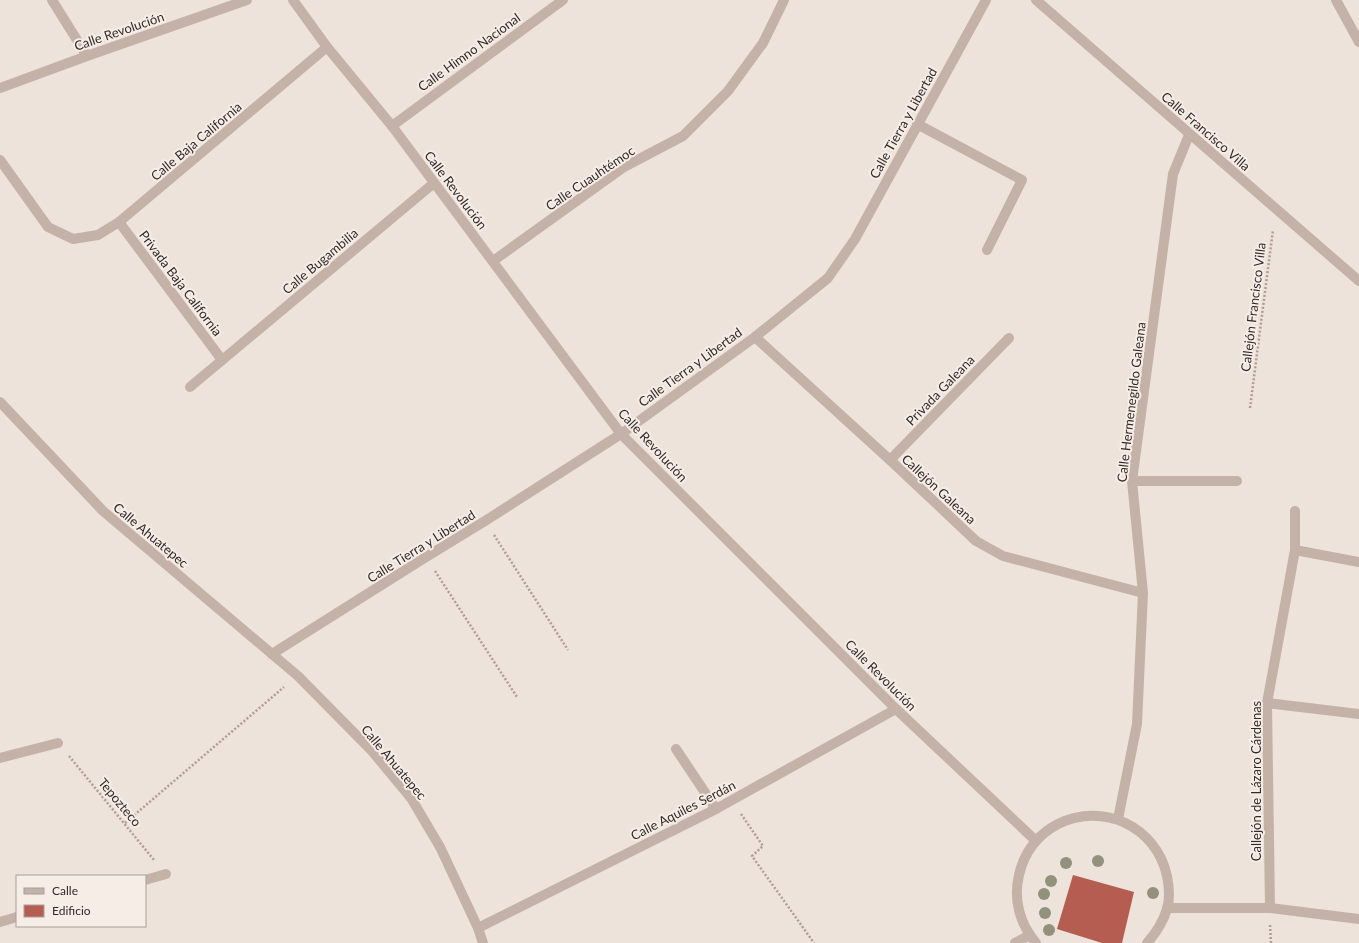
<svg xmlns="http://www.w3.org/2000/svg" width="1359" height="943" font-family="Lato,sans-serif">
	<style>
		.building { fill: #b65d51 }
		.lines { fill: none; stroke-linecap: round; stroke-linejoin: round }
		.path { stroke: #b09c93; stroke-width: 2.5; stroke-dasharray: 2 2; stroke-linecap: butt }
		.service { stroke: #c4b2a9; stroke-width: 10 }
		.minor { stroke: #c4b2a9; stroke-width: 10 }
		.tertiary { stroke: #c4b2a9; stroke-width: 10 }
		.tree { fill: #92917c }
		.labels { text-anchor: middle; dominant-baseline: central; stroke-width: 4; stroke-linejoin: round; paint-order: stroke }
		.street-label { font-size: 13px; fill: #332a28; stroke: #f6ede7 }
	</style>
	<rect width="100%" height="100%" fill="#eee3db"/>
	<path class="building" d="M1073 875 1134 892 1122 943H1102L1057 929Z"/>
	<g class="lines">
		<g class="path">
			<path d="M1250 408 1273 230"/>
			<path d="M494 535 568 650"/>
			<path d="M435 571 517 697"/>
			<path d="M69 756 154 860"/>
			<path d="M741 814 763 846 752 856 814 943"/>
			<path d="M125 823 284 687"/>
			<path d="M1270 925 1271 943"/>
		</g>
		<path class="service" d="M1270 908 1267 703 1295 550V511"/>
		<g class="minor">
			<path d="M52 0 87 56"/>
			<path d="M1036 0 1359 281"/>
			<path d="M1336 0 1359 42"/>
			<path d="M917 124 1022 180 987 250"/>
			<path d="M392 126 563 0"/>
			<path d="M0 160 48 227 73 239 98 235 119 222 327 47"/>
			<path d="M119 222 222 360"/>
			<path d="M493 261 624 167 683 136 728 91 763 43 784 0"/>
			<path d="M755 337 890 460 976 541 1003 556 1143 593"/>
			<path d="M190 387 434 183"/>
			<path d="M0 402 103 511 298 676 372 751 411 798 440 847 478 928 483 943"/>
			<path d="M890 460 1009 338"/>
			<path d="M1132 481H1237"/>
			<path d="M1295 550 1359 562"/>
			<path d="M272 654 426 557 485 521 621 434 755 337 828 278 855 239 986 0"/>
			<path d="M1267 703 1359 714"/>
			<path d="M676 749 716 809"/>
			<path d="M0 758 58 743"/>
			<path d="M1118 819 1137 724 1143 593 1132 481 1173 174 1189 135"/>
			<path d="M145 880 166 874"/>
			<path d="M0 922 17 917"/>
			<path d="M478 928 716 809 896 709"/>
		</g>
		<g class="tertiary">
			<path d="M293 0 327 47 392 126 621 434 896 709 1035 840"/>
			<path d="M0 88 87 56 247 0"/>
			<path d="M1167 908H1270L1359 919"/>
			<path d="M1015 943 1030 935"/>
			<path d="M1036 943C1020 924 1013 900 1019 875 1024 853 1037 835 1058 824 1103 802 1156 826 1167 876 1169 886 1170 899 1167 909 1163 922 1156 933 1147 943"/>
		</g>
	</g>
	<g class="tree">
		<circle cx="1098" cy="861" r="6"/>
		<circle cx="1066" cy="863" r="6"/>
		<circle cx="1051" cy="881" r="6"/>
		<circle cx="1153" cy="893" r="6"/>
		<circle cx="1044" cy="894" r="6"/>
		<circle cx="1045" cy="913" r="6"/>
		<circle cx="1049" cy="930" r="6"/>
	</g>
	<g class="labels">
		<g class="street-label">
			<text transform="translate(119 31) rotate(-19)">Calle Revolución</text>
			<text transform="translate(469 52) rotate(-36)">Calle Himno Nacional</text>
			<text transform="translate(903 123) rotate(-61)">Calle Tierra y Libertad</text>
			<text transform="translate(1206 131) rotate(41)">Calle Francisco Villa</text>
			<text transform="translate(196 141) rotate(-40)">Calle Baja California</text>
			<text transform="translate(590 178) rotate(-34)">Calle Cuauhtémoc</text>
			<text transform="translate(456 190) rotate(53)">Calle Revolución</text>
			<text transform="translate(320 261) rotate(-40)">Calle Bugambilia</text>
			<text transform="translate(181 283) rotate(53)">Privada Baja California</text>
			<text transform="translate(1253 307) rotate(-83)">Callejón Francisco Villa</text>
			<text transform="translate(690 367) rotate(-36)">Calle Tierra y Libertad</text>
			<text transform="translate(940 390) rotate(-46)">Privada Galeana</text>
			<text transform="translate(1131 402) rotate(-83)">Calle Hermenegildo Galeana</text>
			<text transform="translate(653 445) rotate(47)">Calle Revolución</text>
			<text transform="translate(939 489) rotate(43)">Callejón Galeana</text>
			<text transform="translate(151 535) rotate(40)">Calle Ahuatepec</text>
			<text transform="translate(421 546) rotate(-32)">Calle Tierra y Libertad</text>
			<text transform="translate(881 675) rotate(45)">Calle Revolución</text>
			<text transform="translate(394 762) rotate(50)">Calle Ahuatepec</text>
			<text transform="translate(1256 781) rotate(-90)">Callejón de Lázaro Cárdenas</text>
			<text transform="translate(120 802) rotate(50)">Tepozteco</text>
			<text transform="translate(683 810) rotate(-27)">Calle Aquiles Serdán</text>
		</g>
	</g>
	<rect x="16" y="875" width="130" height="52" fill="#f6ede7" stroke="#a89f9b"/>
	<rect x="24" y="888" width="20" height="6" fill="#c4b2a9" stroke="#a89f9b"/>
	<text x="52" y="895" font-size="12" fill="#332a28">Calle</text>
	<rect x="24" y="905" width="20" height="12" fill="#b65d51" stroke="#a89f9b"/>
	<text x="52" y="915" font-size="12" fill="#332a28">Edificio</text>
</svg>
